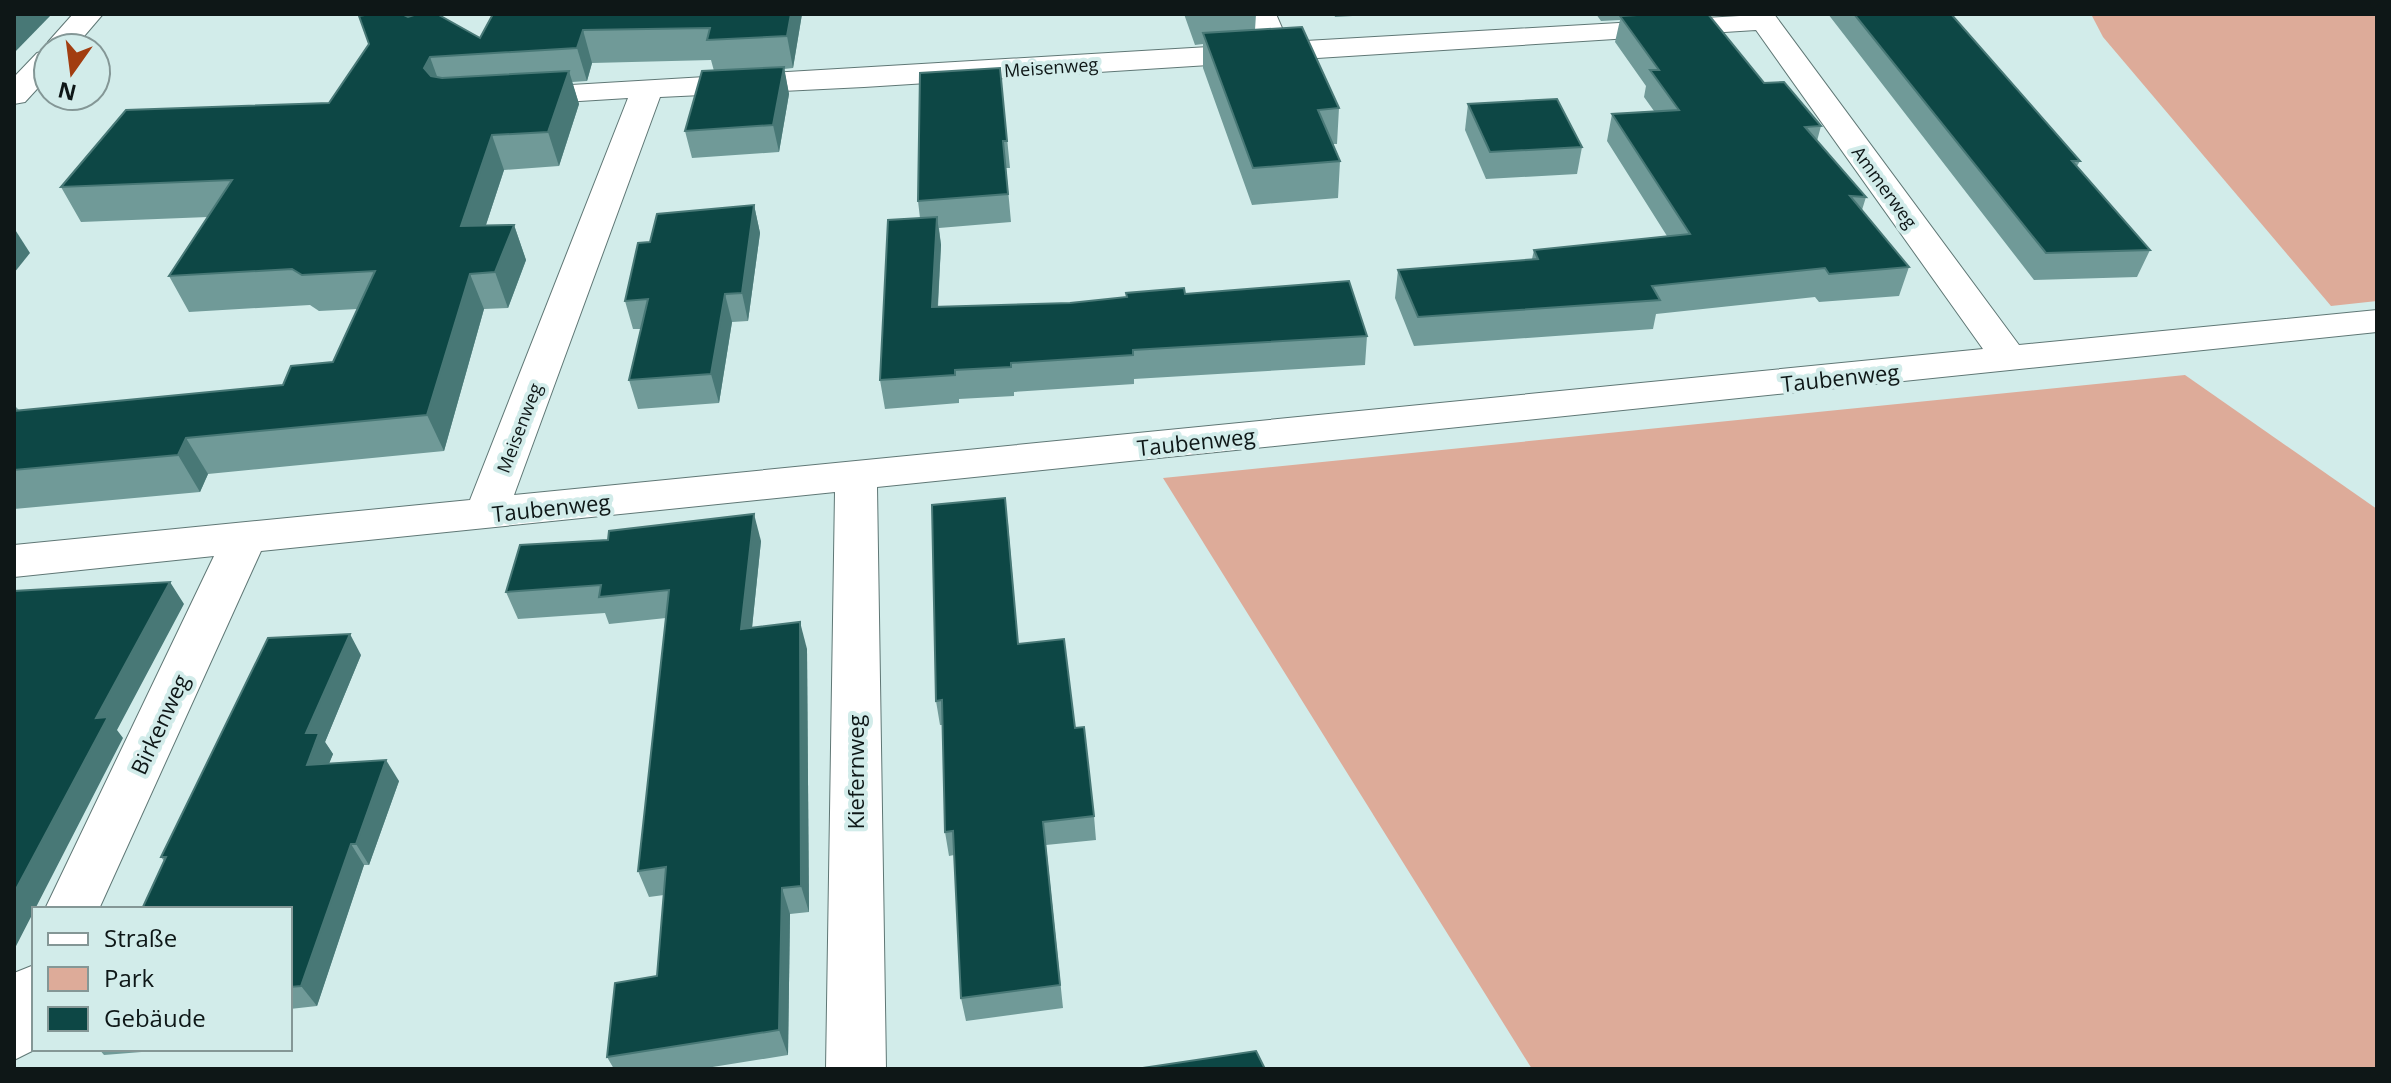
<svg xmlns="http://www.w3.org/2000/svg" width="2391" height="1083" font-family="'Open Sans',sans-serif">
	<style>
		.green { fill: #ddab99 }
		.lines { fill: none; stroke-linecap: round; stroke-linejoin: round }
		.minor-casing { stroke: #5f7775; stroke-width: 2 }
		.minor { fill: #fff; fill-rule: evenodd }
		.wall { fill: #709a98 }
		.shaded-wall { fill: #487876 }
		.building { fill: #0d4745; stroke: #487876; stroke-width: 2 }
		.labels { text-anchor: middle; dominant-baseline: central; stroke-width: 8; stroke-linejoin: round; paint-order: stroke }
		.far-street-label { font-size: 18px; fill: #0e1717; stroke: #d2ecea }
		.street-label { font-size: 22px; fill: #0e1717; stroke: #d2ecea }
	</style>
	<rect width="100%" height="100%" fill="#d2ecea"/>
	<g class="green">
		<path d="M2091 14H2377V301L2331 306 2103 37Z"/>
		<path d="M2185 375 2377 509V1069H1532L1163 478Z"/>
	</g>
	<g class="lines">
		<defs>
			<g id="minor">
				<path d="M73 14H103L74 48H48V77L25 102 14 104V77L37 53 45 51 48 42Z"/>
				<path d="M1248 14H1276L1288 42 1774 14 2019 345 2377 310V332L877 487 886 1069H826L835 492 261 551 99 909H45L214 556 14 577V545L470 500 628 98 515 105 504 103 500 96 504 89 1259 44ZM1756 30 1983 349 514 495 660 97 864 87Z"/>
				<path d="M34 965 36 1049 14 1060V973Z"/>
			</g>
		</defs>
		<use href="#minor" class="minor-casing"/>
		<use href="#minor" class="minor"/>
	</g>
	<g class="wall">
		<path d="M493 14H802L793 68 784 69 789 94 779 152 692 158 685 131 714 71 711 60 592 63 587 81 572 82 579 104 559 166 504 170 486 225H514L526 260 508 308 484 309 444 451 208 474 200 492 14 509V405L20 411 283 385 333 362 358 309 319 311 310 305 189 312 169 276 208 217 81 222 61 187 329 103 408 17 480 38Z"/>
		<path d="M1184 14H1256L1255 30 1339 108 1337 144H1333L1340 161 1338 198 1252 205 1203 68V44L1195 45Z"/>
		<path d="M1334 14H1388L1335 17Z"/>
		<path d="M1596 14H1708L1764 83 1821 126 1817 141 1866 197 1862 210 1909 267 1899 296 1819 302 1815 297 1656 314 1653 329 1414 346 1395 298 1398 270 1532 259 1534 250 1667 236 1607 141 1612 114 1654 111 1644 97 1646 86 1615 42 1620 20 1601 21Z"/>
		<path d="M1828 14H1951L2080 161 2077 166 2150 250 2137 277 2034 280Z"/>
		<path d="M1000 68 1010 168H1006L1011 222 939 228 941 245 938 307 1070 303 1185 294 1367 336 1365 365 1134 379V384L1014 392V396L959 399V403L885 409 880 380 920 218 918 201Z"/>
		<path d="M1468 104 1582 147 1577 174 1486 179 1465 130Z"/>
		<path d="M754 205 760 233 748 321 732 322 719 403 638 409 629 380 641 329H633L625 301 650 242Z"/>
		<path d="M1008 523 1018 644 1075 728 1094 816 1096 840 1046 845 1063 1008 966 1021 961 998 954 855 949 856 945 832 943 725H940L936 701Z"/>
		<path d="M761 541 752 628 807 649 809 912 790 914 788 1055 700 1069H614L607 1057 657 976 664 895 649 897 638 871 666 618 609 624 605 613 518 619 506 592Z"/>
		<path d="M361 655 325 742 333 754 329 763 399 781 369 865H364L317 1006 290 1009V909L164 861 161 857Z"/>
		<path d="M99 1049H179L104 1055Z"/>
	</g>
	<g class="shaded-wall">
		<path d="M14 14H52L14 53Z"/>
		<path d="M791 14H802L793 68 787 36Z"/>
		<path d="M583 30 592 63 587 81 577 48Z"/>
		<path d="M430 57 442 90 424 68Z"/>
		<path d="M784 67 789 94 779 152 773 125Z"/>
		<path d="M569 71 579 104 559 166 548 132Z"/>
		<path d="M492 135 504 170 474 261 461 226Z"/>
		<path d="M754 205 760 233 748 321 742 293Z"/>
		<path d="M937 217 941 245 936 336 932 307Z"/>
		<path d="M514 225 526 260 508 308 495 272Z"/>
		<path d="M14 228 30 253 14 273Z"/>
		<path d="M470 274 484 309 444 451 427 415Z"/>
		<path d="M725 294 732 322 719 403 711 374Z"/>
		<path d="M186 438 208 474 200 492 178 455Z"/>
		<path d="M754 514 761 541 749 656 741 629Z"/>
		<path d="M170 582 184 604 117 730 123 738 14 950V892L96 718Z"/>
		<path d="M800 622 807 649 809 912 801 886Z"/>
		<path d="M350 634 361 655 325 742 333 754 320 786 307 765 306 733Z"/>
		<path d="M386 760 399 781 369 865 356 844Z"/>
		<path d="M351 844 364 865 317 1006 301 986Z"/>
		<path d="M782 888 790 914 788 1055 779 1030Z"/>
	</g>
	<g class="building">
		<path d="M370 14H402L408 17 417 14H437L480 38 493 14H791L787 36 707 40 710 28 583 30 577 48 430 57 424 68 431 76 442 78 569 71 548 132 492 135 461 226 514 225 495 272 470 274 427 415 186 438 178 455 14 470V411L283 385 291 366 333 362 375 271 302 275 292 269 169 276 232 180 61 187 126 110 329 103 369 44 359 16Z"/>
		<path d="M1654 14H1708L1764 83 1784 82 1821 126 1805 127 1866 197 1850 196 1909 267 1829 274 1825 268 1652 286 1660 300 1418 317 1398 270 1538 259 1534 250 1690 234 1612 114 1679 110 1650 70H1659L1620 16Z"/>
		<path d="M1854 14H1951L2080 161H2072L2150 250 2046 253Z"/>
		<path d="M1302 27 1339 108 1318 110 1340 161 1253 168 1203 33Z"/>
		<path d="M784 67 773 125 685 131 702 71Z"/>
		<path d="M1000 68 1007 141H1003L1008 194 918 201 920 73Z"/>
		<path d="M1557 99 1582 147 1490 152 1468 104Z"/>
		<path d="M754 205 742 293 725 294 711 374 629 380 648 299 625 301 638 243 650 242 657 214Z"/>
		<path d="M937 217 932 307 1070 303 1127 297 1126 293 1184 288 1185 294 1349 281 1367 336 1133 350V355L1011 363V367L955 370V375L880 380 888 220Z"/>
		<path d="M1005 498 1018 644 1064 639 1075 728 1084 727 1094 816 1043 822 1060 985 961 998 953 831 945 832 942 700 936 701 932 505Z"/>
		<path d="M754 514 741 629 800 622 801 886 782 888 779 1030 607 1057 615 983 657 976 666 867 638 871 669 590 599 597 601 585 506 592 520 545 608 540 609 531Z"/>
		<path d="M170 582 96 718 108 717 14 893V591Z"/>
		<path d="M350 634 306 733H319L307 765 386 760 356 844H351L301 986 290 987V909H142L166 857H161L268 638Z"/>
		<path d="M1256 1051 1265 1069H1136Z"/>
	</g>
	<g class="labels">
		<g class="far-street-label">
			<text transform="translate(1051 67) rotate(-4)">Meisenweg</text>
			<text transform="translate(1885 187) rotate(54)">Ammerweg</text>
			<text transform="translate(519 428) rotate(-69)">Meisenweg</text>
		</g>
		<g class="street-label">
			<text transform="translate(1840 377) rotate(-6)">Taubenweg</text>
			<text transform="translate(1196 441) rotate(-6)">Taubenweg</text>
			<text transform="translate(551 507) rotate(-6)">Taubenweg</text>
			<text transform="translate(159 724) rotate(-65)">Birkenweg</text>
			<text transform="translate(855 772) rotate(-90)">Kiefernweg</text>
		</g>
	</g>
	<rect width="2391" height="1083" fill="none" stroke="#0e1717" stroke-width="32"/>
	<rect x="32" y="907" width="260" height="144" fill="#d2ecea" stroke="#849796" stroke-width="2"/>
	<rect x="48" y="933" width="40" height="12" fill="#ffffff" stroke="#849796" stroke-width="2"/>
	<text x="104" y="947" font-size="24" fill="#0e1717">Straße</text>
	<rect x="48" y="967" width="40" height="24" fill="#ddab99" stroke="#849796" stroke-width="2"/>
	<text x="104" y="987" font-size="24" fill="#0e1717">Park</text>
	<rect x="48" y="1007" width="40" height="24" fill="#0d4745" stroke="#849796" stroke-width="2"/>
	<text x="104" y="1027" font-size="24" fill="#0e1717">Gebäude</text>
	<g transform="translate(72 72) rotate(194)"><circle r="38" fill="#d2ecea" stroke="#849796" stroke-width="2"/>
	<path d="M0-6L14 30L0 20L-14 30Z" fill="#a23d10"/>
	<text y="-12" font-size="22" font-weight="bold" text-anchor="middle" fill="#0e1717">N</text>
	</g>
</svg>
